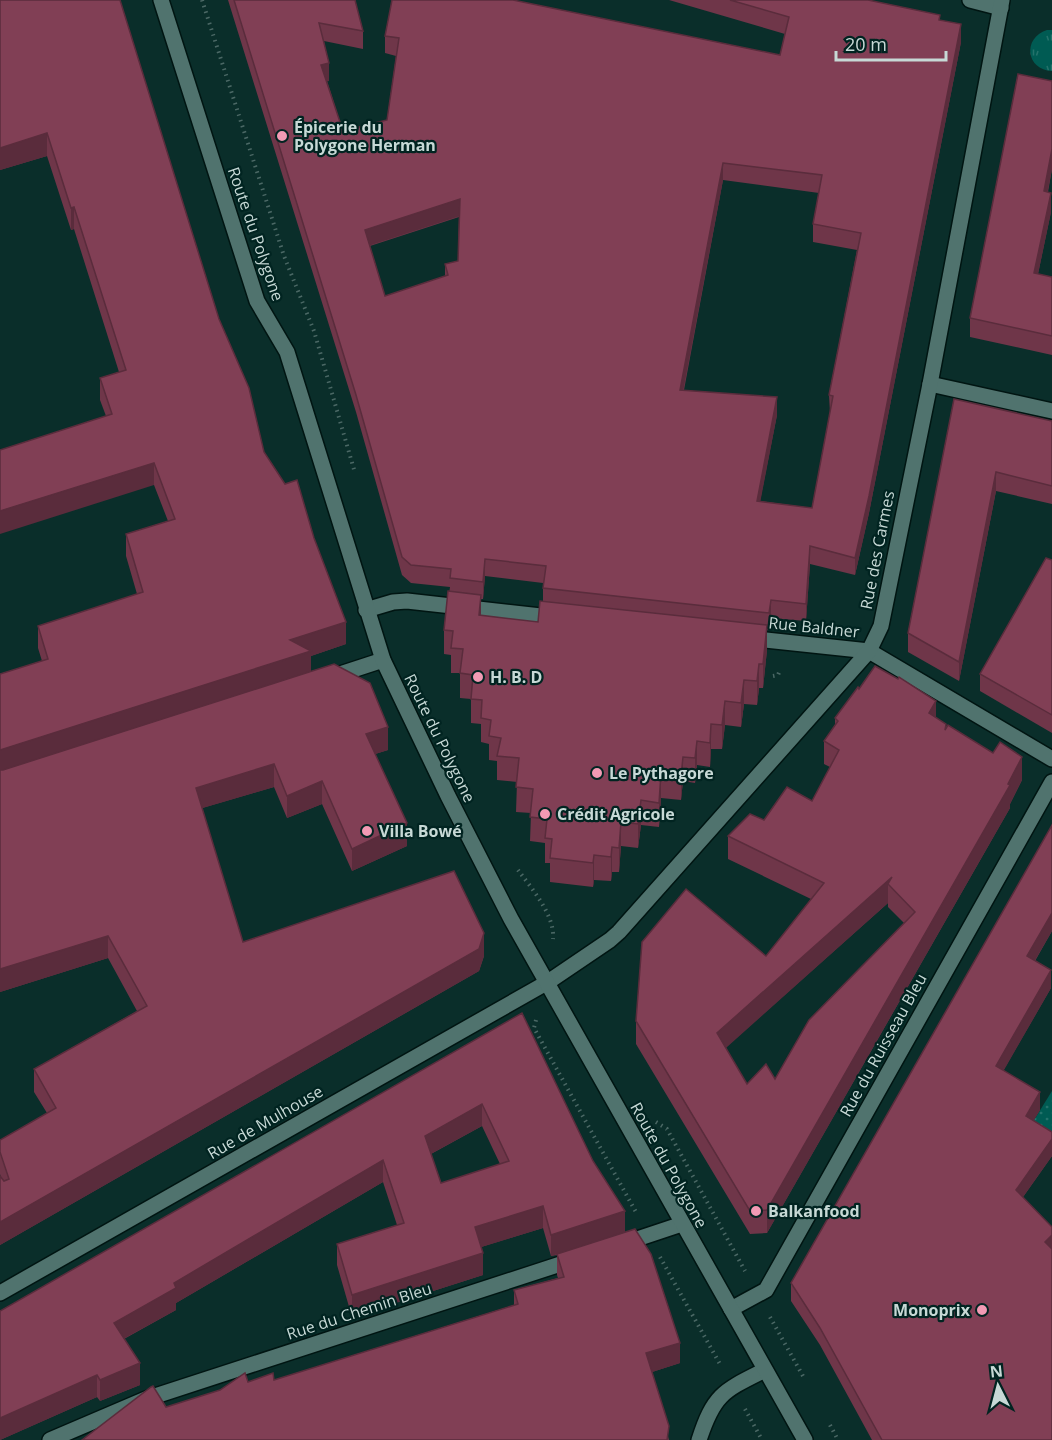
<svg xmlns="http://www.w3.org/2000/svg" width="1052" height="1440" font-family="'Open Sans',sans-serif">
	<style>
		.grass { fill: url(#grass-tufts) }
		.park { fill: url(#park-dots) }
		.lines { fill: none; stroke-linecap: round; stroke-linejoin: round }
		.street-casing { stroke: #001512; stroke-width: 18 }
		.secondary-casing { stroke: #001512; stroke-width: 18 }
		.path { stroke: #4b6865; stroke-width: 4; stroke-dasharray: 1.5 4.5; stroke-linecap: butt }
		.street { stroke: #50736e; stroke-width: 15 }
		.secondary { stroke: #50736e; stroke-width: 15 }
		.wall { fill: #6f3649; fill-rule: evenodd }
		.shaded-wall { fill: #5a2c3c }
		.building { fill: #813f55; stroke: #5a2c3c; stroke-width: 1.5; fill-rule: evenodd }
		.poi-dot { fill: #f19ab4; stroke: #012421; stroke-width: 2 }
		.labels { text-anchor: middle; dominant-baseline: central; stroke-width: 4.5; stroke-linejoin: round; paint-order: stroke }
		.poi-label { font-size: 16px; font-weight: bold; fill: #c7d9d6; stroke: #012421; text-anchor: start }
		.street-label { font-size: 16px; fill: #c7d9d6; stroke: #012421 }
	</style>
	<defs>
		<pattern id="grass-tufts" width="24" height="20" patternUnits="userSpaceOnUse" patternTransform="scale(1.5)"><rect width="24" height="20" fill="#005b53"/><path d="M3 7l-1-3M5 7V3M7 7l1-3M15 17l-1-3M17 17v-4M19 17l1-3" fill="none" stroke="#24726b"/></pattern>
		<pattern id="park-dots" width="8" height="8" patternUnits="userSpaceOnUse" patternTransform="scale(1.5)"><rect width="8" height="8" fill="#005b53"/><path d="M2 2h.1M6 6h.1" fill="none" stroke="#24726b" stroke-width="1.8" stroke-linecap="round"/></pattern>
	</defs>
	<rect width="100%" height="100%" fill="#0a2e2a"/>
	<path class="grass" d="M1047 30H1052V71C1026 70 1022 38 1047 30Z"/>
	<path class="park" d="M1052 1091V1149L1026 1133Z"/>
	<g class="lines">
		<defs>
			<g id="street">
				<path d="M970 0 1001 8"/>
				<path d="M930 384 1052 411"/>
				<path d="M366 610 393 602 407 601 559 618"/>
				<path d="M747 638 869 651 1052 759"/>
				<path d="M331 677 383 660"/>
				<path d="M622 1244 682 1224"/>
				<path d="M0 1293 548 982 610 940 619 932 869 651 881 626 930 384 1002 0"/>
				<path d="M731 1309 766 1290 1052 782"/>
				<path d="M50 1440 146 1399 576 1259"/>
				<path d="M699 1440C714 1394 723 1391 765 1370"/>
			</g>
			<path id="secondary" d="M161 0 257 301 287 352 383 660 448 796 511 919 805 1440"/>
		</defs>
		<use href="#street" class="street-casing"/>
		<use href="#secondary" class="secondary-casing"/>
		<g class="path">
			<path d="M202 0 284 256 314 331 355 473"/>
			<path d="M773 676 778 675 780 670"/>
			<path d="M518 870C532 889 555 915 553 939"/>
			<path d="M536 1020 534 1028 637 1214"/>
			<path d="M656 1122 667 1129 745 1271"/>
			<path d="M660 1257 721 1366"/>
			<path d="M770 1317 803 1376"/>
			<path d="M745 1409 762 1440"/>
			<path d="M830 1425 838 1440"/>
		</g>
		<use href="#street" class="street"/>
		<use href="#secondary" class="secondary"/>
	</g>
	<g class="wall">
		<path d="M0 0 219 319 264 452 346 644 311 656V671L388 750 375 754 407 846 352 871 322 804 287 818 274 787 202 808 243 942 484 956 479 971 0 1245 1 1178 0 1174V1140L47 1113 34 1092V1069L137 1011 108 958 0 992V674L42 661 38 648V626L137 594 126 556V534L168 521 154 485 106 416 100 400V378L119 372 74 229 71 230 47 156 0 170Z"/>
		<path d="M228 0H355L363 31V49L324 41 329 81H327L343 131 387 120 396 56 385 53V36L780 55 785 34 669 0H868L940 20 961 42 869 513 855 575 810 564 806 621 771 618 769 630H767V650L763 688H759L757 705 744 704 741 727 725 725 722 749H711L710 767 697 765 695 783 683 781 681 800 661 798 659 827 641 825 638 848 621 846 619 872H612L611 881 594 880 593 887 550 882V863H545V843L530 841 531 813 516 812 517 782 497 780V761L489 760V744L481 742V724L471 723V699L460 698V673H451V655L444 654V630L450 587 411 583 402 575 356 412ZM723 180 819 193 813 224V242L857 250 829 395 830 413 812 508 760 501 777 415 684 390ZM459 217 458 261 445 264V276L385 296 370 246ZM485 576 543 583V601L538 622 481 616V599H483Z"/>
		<path d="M1052 81V169L1048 192 1051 212 1038 274 1052 277V355L970 337V318Z"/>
		<path d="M954 399 1052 421V504L996 491 959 681 908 652V633Z"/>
		<path d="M1052 560V733L980 691V674Z"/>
		<path d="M859 689 936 717 946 728 1022 780 1010 804V808L767 1233 750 1234 636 1044V1021L766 956 811 899 728 859V836L764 820 812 801 830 767 824 764V741L835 726V718ZM888 903V907L904 923 775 1079 747 1084 725 1048Z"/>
		<path d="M1052 825V931L1035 961 1051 988 1003 1071 1040 1110 1033 1121 1052 1156 1023 1197 1052 1440H872L820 1345 791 1301V1283Z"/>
		<path d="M522 1013 625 1232 680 1363 652 1372 669 1440 166 1407 248 1382 274 1380 514 1305V1290L558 1278 557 1275V1255L551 1256 543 1228 481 1247 483 1275 352 1317 337 1265V1244L397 1225 383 1182 176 1303V1310L124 1339 140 1385 100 1401 97 1397 0 1440V1311ZM482 1126 500 1164 441 1183 431 1154Z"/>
	</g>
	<g class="shaded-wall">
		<path d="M961 24V42L869 513 855 575V558Z"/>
		<path d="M329 63V81L321 83V65Z"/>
		<path d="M47 133V156L0 170V148Z"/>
		<path d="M1052 149V169L1044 210V191Z"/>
		<path d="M723 163V180L680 408V390Z"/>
		<path d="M1051 193V212L1034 293V273Z"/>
		<path d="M460 199V216L365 247V230Z"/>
		<path d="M74 207V229L71 230V208Z"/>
		<path d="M777 397V415L757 519V501Z"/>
		<path d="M154 463V485L0 534V511Z"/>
		<path d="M996 472V491L959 681V662Z"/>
		<path d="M810 546V564L806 621V604Z"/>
		<path d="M485 559V576L483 599V582Z"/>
		<path d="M481 595V619L479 615Z"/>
		<path d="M771 600V618L769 630V613Z"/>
		<path d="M346 622V644L311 656V673L0 773V750L290 640Z"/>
		<path d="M767 625V650L763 688V664Z"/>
		<path d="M759 664V688L757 705V681Z"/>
		<path d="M744 680V704L741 727V703Z"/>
		<path d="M725 701V725L722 749V725Z"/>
		<path d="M936 701V724L929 713Z"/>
		<path d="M711 724V749L710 767V743Z"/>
		<path d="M388 727V750L366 757V734Z"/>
		<path d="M697 741V765L695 783V758Z"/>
		<path d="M683 757V781L681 800V776Z"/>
		<path d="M1022 757V780L1010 804V808L767 1233V1210L1008 784Z"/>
		<path d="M274 764V787L196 810V788Z"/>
		<path d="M661 773V798L659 827V803Z"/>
		<path d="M322 781V804L287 818V796Z"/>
		<path d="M641 800V825L638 848V824Z"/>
		<path d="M621 822V846L619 872V848Z"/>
		<path d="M407 823V846L352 871V849Z"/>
		<path d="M612 847V872L611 881V857Z"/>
		<path d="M594 855V880L593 887V863Z"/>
		<path d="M892 877 888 884V903L717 1056V1033Z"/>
		<path d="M1052 913V931L1027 974V956Z"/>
		<path d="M484 933V956L479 971 0 1245V1222Z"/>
		<path d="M108 936V958L0 992V969Z"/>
		<path d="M1051 970V988L996 1084V1066Z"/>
		<path d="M1040 1092V1110L1026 1133V1116Z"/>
		<path d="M482 1104V1126L425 1157V1136Z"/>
		<path d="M1052 1139V1156L1016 1207V1190Z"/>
		<path d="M383 1160V1182L176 1303V1310L114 1344V1323L174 1283Z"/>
		<path d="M543 1206V1228L475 1249V1227Z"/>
		<path d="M625 1211V1233L551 1256V1235Z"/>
		<path d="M1052 1235V1253L1045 1242Z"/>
		<path d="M483 1253V1275L352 1317V1295Z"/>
		<path d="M680 1343V1363L646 1374V1353Z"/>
		<path d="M140 1363V1385L100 1401V1380Z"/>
		<path d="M97 1375V1397L0 1440V1418Z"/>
	</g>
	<g class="building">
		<path d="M0 0H120L219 319 249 388 264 452 285 484 297 480 314 538 346 622 290 640 311 651 0 750V674L48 659 38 626 143 592 126 534 175 519 154 463 0 511V450L112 414 100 378 126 370 74 207 71 208 47 133 0 148Z"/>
		<path d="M234 0H355L363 31 319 23 329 63 321 65 343 131 387 120 399 38 385 36 392 0H513L780 55 789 17 730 0H868L940 15 939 20 961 24 869 496 855 558 810 546 806 604 771 600 769 613 543 588 546 566 485 559 483 582 450 578 451 569 411 565 402 557 356 395ZM723 163 822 175 813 224 861 233 829 395 833 396 812 508 757 501 777 397 680 390ZM460 199 458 261 445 264 448 275 385 296 365 230Z"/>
		<path d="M1018 74 1052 81V149L1044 191 1051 193 1034 273 1052 277V336L970 318Z"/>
		<path d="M954 399 1052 421V486L996 472 959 662 908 633Z"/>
		<path d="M1046 558 1052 560V715L980 674Z"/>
		<path d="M448 591 481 595 479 615 538 622 540 601 767 625 763 664H759L757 681 744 680 741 703 725 701 722 725 711 724 710 743 697 741 695 758 683 757 681 776 661 773 659 803 641 800 638 824 621 822 619 848 612 847 611 857 594 855 593 863 550 858 552 839 545 838 547 819 530 817 533 789 516 787 519 758 497 756 501 738 489 736 491 720 481 718 482 700 471 699 473 675 460 673 463 649 451 648 453 631 444 630Z"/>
		<path d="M334 664 370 683 388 727 366 734 407 823 352 849 322 781 287 796 274 764 196 788 243 942 454 871 484 933 479 949 0 1222V1176L4 1181 9 1179 0 1152V1140L56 1108 34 1069 147 1006 108 936 0 969V770H3Z"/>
		<path d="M875 666 898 679 899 677 936 701 929 713 946 724 945 730 948 725 993 753 1000 742 1022 757 1008 784 1010 785 767 1210 750 1211 636 1021 642 942 686 889 766 956 824 883 728 836 750 814 764 820 787 787 812 801 839 750 824 741 838 721 835 718 858 687 859 689ZM892 877 888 884 915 912 809 1020 775 1079 766 1064 747 1084 717 1033Z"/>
		<path d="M1052 825V913L1027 956 1051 970 996 1066 1040 1092 1026 1116 1052 1132V1139L1016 1190 1052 1227V1235L1045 1242 1052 1249V1440H882L820 1328 791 1283Z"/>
		<path d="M522 1013 593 1161 625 1211 551 1235 543 1206 475 1227 483 1253 352 1295 337 1244 404 1223 383 1160 174 1283 176 1288 114 1323 140 1363 100 1380 97 1375 0 1418V1311ZM482 1104 509 1161 441 1183 425 1136Z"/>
		<path d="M635 1229 651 1254 680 1343 646 1353 669 1426 667 1440H82L151 1387 153 1386 166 1407 220 1390 245 1373 248 1382 273 1373 274 1380 518 1304 514 1290 564 1277 557 1254Z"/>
	</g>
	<g class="poi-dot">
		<circle cx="282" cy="136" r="6"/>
		<circle cx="478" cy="677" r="6"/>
		<circle cx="597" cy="773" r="6"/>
		<circle cx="545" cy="814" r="6"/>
		<circle cx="367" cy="831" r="6"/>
		<circle cx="756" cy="1211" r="6"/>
		<circle cx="982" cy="1310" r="6"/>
	</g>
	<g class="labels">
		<g class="poi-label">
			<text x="294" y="127">Épicerie du<tspan x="294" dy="18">Polygone Herman</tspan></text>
			<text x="490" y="677">H. B. D</text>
			<text x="609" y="773">Le Pythagore</text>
			<text x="557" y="814">Crédit Agricole</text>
			<text x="379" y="831">Villa Bowé</text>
			<text x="768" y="1211">Balkanfood</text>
			<text x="970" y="1310" text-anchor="end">Monoprix</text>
		</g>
		<g class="street-label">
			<text transform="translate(256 234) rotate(71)">Route du Polygone</text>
			<text transform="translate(877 550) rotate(-79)">Rue des Carmes</text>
			<text transform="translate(814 627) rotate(6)">Rue Baldner</text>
			<text transform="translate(440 738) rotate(64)">Route du Polygone</text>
			<text transform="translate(883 1045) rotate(-61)">Rue du Ruisseau Bleu</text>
			<text transform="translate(265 1122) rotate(-30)">Rue de Mulhouse</text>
			<text transform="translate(669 1165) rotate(61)">Route du Polygone</text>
			<text transform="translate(359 1311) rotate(-18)">Rue du Chemin Bleu</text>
		</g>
	</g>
	<g transform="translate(998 1386) rotate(354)" stroke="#012421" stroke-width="4.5" paint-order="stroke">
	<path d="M0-4.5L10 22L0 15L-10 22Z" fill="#c7d9d6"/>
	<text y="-9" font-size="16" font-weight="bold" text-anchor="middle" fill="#c7d9d6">N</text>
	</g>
	<path d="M836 51v9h110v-9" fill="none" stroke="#c7d9d6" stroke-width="3"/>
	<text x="845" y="51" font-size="18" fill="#c7d9d6" stroke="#012421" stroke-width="4.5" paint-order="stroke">20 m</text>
</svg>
